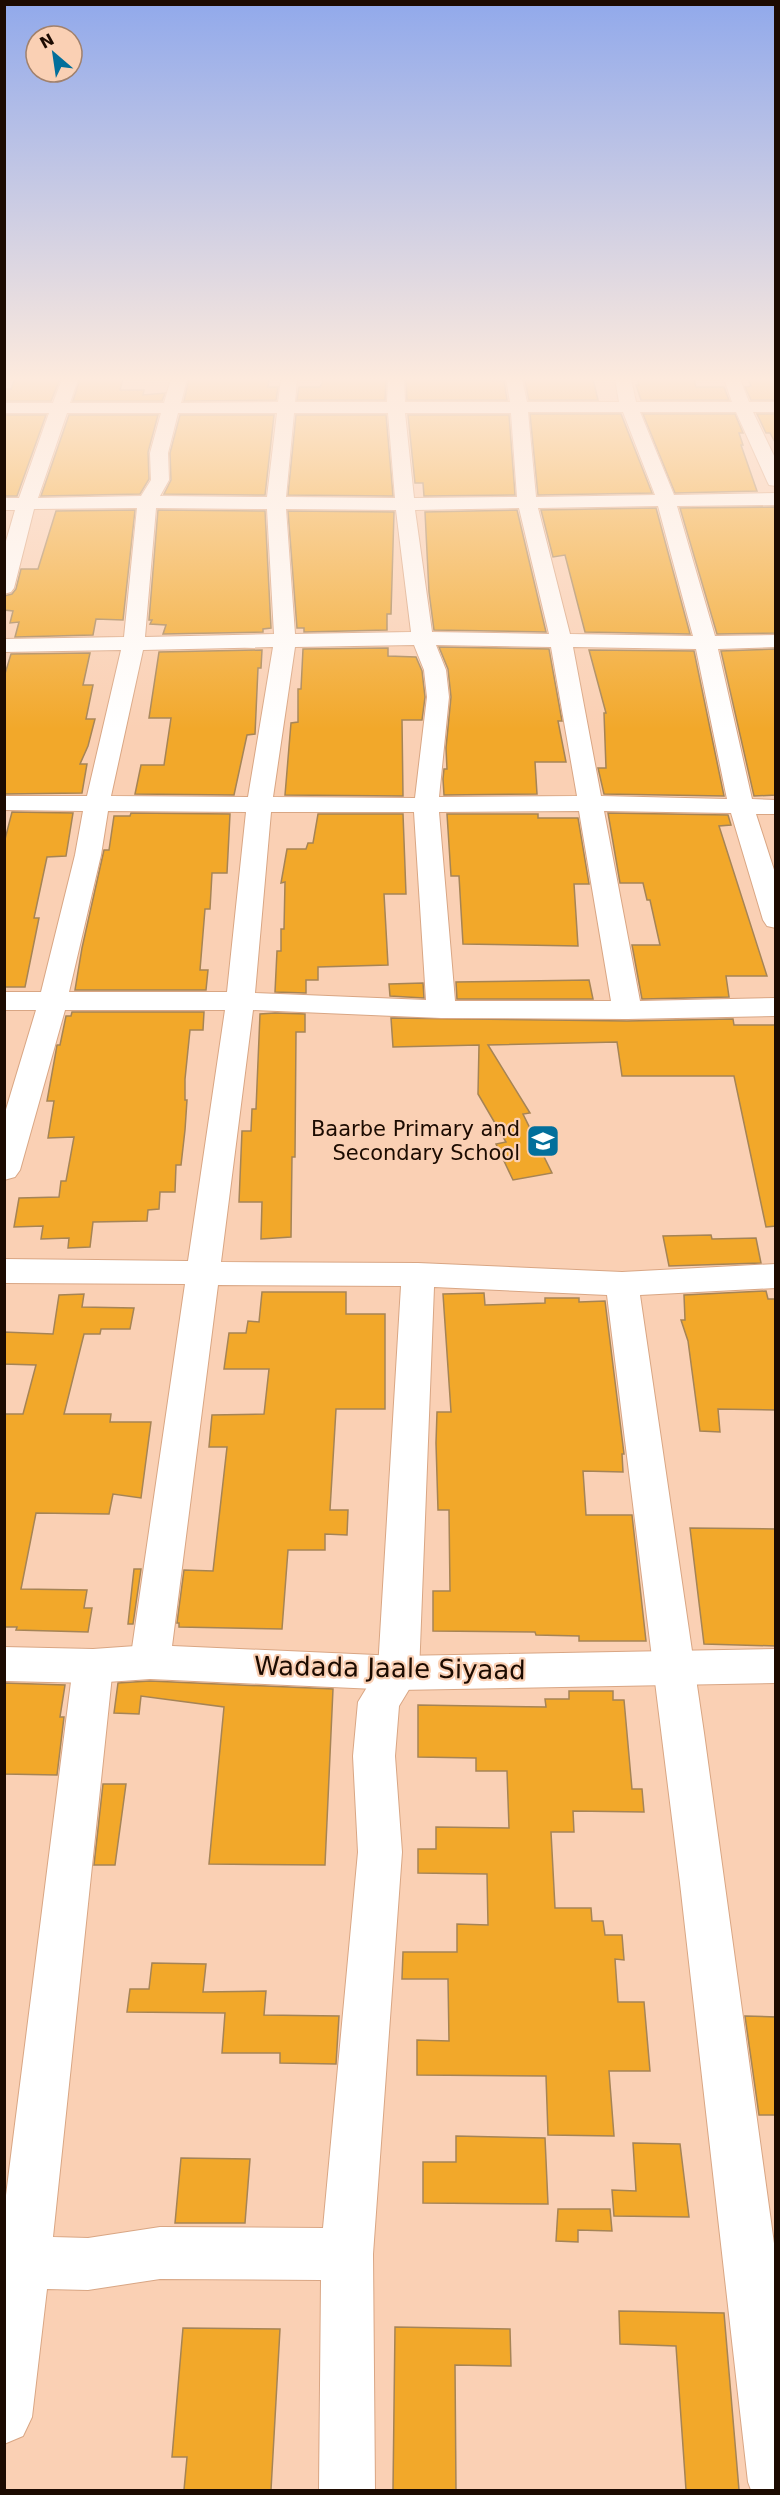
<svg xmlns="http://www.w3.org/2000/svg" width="780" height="2495" font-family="'DejaVu Sans',sans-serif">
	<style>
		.building { fill: #f2a82a; stroke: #a68455; stroke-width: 1.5 }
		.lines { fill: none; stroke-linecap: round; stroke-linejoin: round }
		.minor-casing { stroke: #d9a684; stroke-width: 2 }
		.major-casing { stroke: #d9a684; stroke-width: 2 }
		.minor { fill: #fff; fill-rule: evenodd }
		.major { fill: #fff; fill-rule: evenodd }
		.labels { text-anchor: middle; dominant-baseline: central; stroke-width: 4.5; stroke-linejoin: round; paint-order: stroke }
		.poi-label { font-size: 21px; fill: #1c0b01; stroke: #fad0b4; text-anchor: end }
		.near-street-label { font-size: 26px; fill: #1c0b01; stroke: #fad0b4 }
	</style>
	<rect width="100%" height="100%" fill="#fad0b4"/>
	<g class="building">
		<path d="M15 379H60L51 401H4V389H11Z"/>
		<path d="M80 379H123L120 390H144L143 395 165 393 162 401H73Z"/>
		<path d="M189 379H269L268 387H278L276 400 184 401Z"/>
		<path d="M324 379H386L385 400H297L299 387H320Z"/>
		<path d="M406 379 504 381 507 400H407Z"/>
		<path d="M540 379H593L598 400H529L525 381Z"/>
		<path d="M637 379H694L696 387H724L729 400H641L636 385H639Z"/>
		<path d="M748 379H772L776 386V400H751L745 387 751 386Z"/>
		<path d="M530 414H621L652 493 538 495Z"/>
		<path d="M643 414H735L743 433H739L743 445H741L757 491 675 493Z"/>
		<path d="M757 414H776V444L770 433H766Z"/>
		<path d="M4 415H46L17 496H4Z"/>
		<path d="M69 415H158L148 452 149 479 140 494 41 496Z"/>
		<path d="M180 415H274L265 495 164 494 171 480 170 453Z"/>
		<path d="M296 415H386L393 496 288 495Z"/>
		<path d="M408 415H509L515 495 424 496 423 483H415Z"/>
		<path d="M776 507V633L717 634 680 508Z"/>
		<path d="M656 508 690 634 585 632 565 555 553 557 541 510Z"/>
		<path d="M135 510 123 620 96 619 93 635 15 637 19 622 10 623 13 611 4 610V596L12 594 16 589 21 569H38L56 511Z"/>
		<path d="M158 510 265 511 271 628 263 629V632L163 634 166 625 150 624 152 620H149Z"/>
		<path d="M517 510 546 632 434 630 429 592 425 512Z"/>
		<path d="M288 511 394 512 391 614H387V630L304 632V628H297Z"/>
		<path d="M439 647 549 649 562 721H558L566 762H535L537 794 444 795 443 779 444 769H447L446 748 451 697 448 669Z"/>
		<path d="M388 648V656L416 657 422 671 425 697 422 720H402L403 796 285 795 291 723 298 722V689H301L303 649Z"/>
		<path d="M776 649V795L754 796 721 651Z"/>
		<path d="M262 650 261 668H258L255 734 247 735 234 795 135 794 141 765H164L171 718H149L159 652Z"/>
		<path d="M589 650 694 651 724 796 604 794 598 768H606L604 713H606Z"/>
		<path d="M90 653 83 685H93L86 719H95L88 746 80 764H87L82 793 4 794V677L11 654Z"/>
		<path d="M12 812 73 813 66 856 47 857 34 918H39L25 987H4V843Z"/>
		<path d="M131 813 230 814 227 873H212L210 909H205L200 970H208L206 990H75L82 948 104 850H109L114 816H130Z"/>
		<path d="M608 813 728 815 731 825 719 826 767 976H726L729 997 642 999 632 945H660L650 900H647L643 883H620Z"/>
		<path d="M318 814H403L406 894H384L388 965 318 967V980H306V993L275 992 277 951H281V929H284L285 882 281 883 287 849H306L308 843H313Z"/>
		<path d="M447 814H538V818H578L589 884H574L578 946 463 944 459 876H451Z"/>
		<path d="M589 980 593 999H457L456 982Z"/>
		<path d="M423 983 424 998 390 996 389 984Z"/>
		<path d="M72 1012H204L203 1030H190L185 1079V1100H187L185 1130 181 1165H176L175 1192H160L159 1209 148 1210 147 1221 93 1222 90 1247 68 1248 69 1238 41 1239 43 1226 14 1227 19 1198 59 1197 61 1181H66L74 1137 48 1138 54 1101H47L56 1051 57 1045H60L66 1016H71Z"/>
		<path d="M275 1013 305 1014V1032H296L295 1157H292L291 1237 261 1239 262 1202H239L242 1131H251L252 1109H256L260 1014Z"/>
		<path d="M391 1018 627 1021 733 1019 734 1025H776V1226L766 1227 734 1076H622L617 1042 488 1045 530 1113 523 1114 552 1173 513 1180 496 1144 506 1142 478 1094 479 1045 393 1047Z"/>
		<path d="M711 1235 712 1239 756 1238 761 1263 669 1266 663 1236Z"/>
		<path d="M766 1291 768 1299H776V1410L718 1409 720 1432 700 1431 688 1341 681 1320H685L684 1295Z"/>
		<path d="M262 1292H346V1314H385V1409H336L330 1510H348L347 1535 325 1534V1550H288L282 1629 179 1627V1623H177L184 1570 213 1571 227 1447H209L212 1415 264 1414 269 1369H224L229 1333H246L248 1321 259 1322Z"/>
		<path d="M484 1293 485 1305 545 1303V1298H579V1302L605 1301 624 1454H622L623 1472 583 1471 586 1515H632L646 1641H579V1636L536 1635 535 1632 433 1631V1591H450L449 1510H438L436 1443 437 1412H451L443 1294Z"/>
		<path d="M84 1294 82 1307 134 1308 130 1329H101L100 1334H84L64 1414H111L110 1422H151L141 1498 113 1494 109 1514 36 1513 21 1589 87 1590 84 1608H92L88 1632 16 1630 17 1627H4V1414H23L36 1365 4 1364V1332L53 1334 59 1295Z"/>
		<path d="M690 1528 776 1529V1646L704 1644Z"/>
		<path d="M134 1569H141L133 1624H128Z"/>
		<path d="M150 1681 333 1689 325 1865 209 1864 224 1707 141 1696 139 1714 114 1713 118 1683Z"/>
		<path d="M4 1683 65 1685 60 1717H64L57 1775 4 1774Z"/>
		<path d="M569 1691H613V1700H624L632 1789H642L644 1812 573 1811 574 1832H551L555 1908H591L592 1921H603L605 1935H622L624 1960 615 1959 618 2002H644L650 2071H609L614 2136 548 2135 546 2076 417 2075V2040L449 2041 448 1979H402L403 1952H457V1924L488 1925 487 1874 418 1873V1849H436V1827L509 1828 507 1771H476V1758L418 1757V1705L546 1707 545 1699H569Z"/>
		<path d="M103 1784H126L115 1865H94Z"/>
		<path d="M152 1963 206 1964 203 1992 266 1991 264 2015 339 2016 336 2064 280 2063V2053H222L225 2013 127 2012 130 1989H149Z"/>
		<path d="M745 2016 776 2017V2115H759Z"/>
		<path d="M456 2136 545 2138 548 2204 423 2203V2162H456Z"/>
		<path d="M633 2143 680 2144 689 2217 614 2216 612 2190 636 2191Z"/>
		<path d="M181 2158 250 2159 245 2223H175Z"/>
		<path d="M558 2209H610L612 2231 578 2230V2242L556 2241Z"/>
		<path d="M619 2311 724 2313 739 2490H686L676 2346 620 2344Z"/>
		<path d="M395 2327 510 2329 511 2366 455 2365 456 2490H393Z"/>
		<path d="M183 2328 280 2329 271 2490H184L187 2457H172Z"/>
	</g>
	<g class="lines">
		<defs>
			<path id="minor" d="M62 379H78L70 403H164L171 379H187L181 403 278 402 281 379H297L295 402H387L388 379H404L405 402H510L506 379H522L527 402H619L615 379H631L636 402H732L724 379H740L749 402H776V412H753L776 460V486L769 485 767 481 736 412H640L674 495 776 493V505L677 506 715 636 776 635V647L718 649 752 799 776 800V814H756L776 876V928L767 926 763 920 731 813 604 811 640 1001 776 998V1016L627 1019 441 1018 253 1010 221 1262 418 1263 622 1272 776 1264V1288L640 1295 704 1733 776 2258V2490H751L748 2482 680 1883 607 1295 434 1287 419 1673 399 1706 395 1756 402 1852 373 2254 375 2490H319L321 2280 160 2279 88 2290 47 2289 32 2417 23 2436 4 2444V2211L73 1666 79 1654 93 1649 107 1654 113 1666 53 2237 88 2238 160 2227 323 2228 358 1852 353 1756 358 1702 378 1669 401 1286 218 1285 170 1662 164 1674 150 1679 136 1674 130 1662 185 1284 4 1283V1259L188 1261 225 1010H65L20 1170 15 1177 4 1180V1116L36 1010H4V992H41L75 855 83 811 4 810V796H87L121 650 4 652V639L124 637 137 508 34 509 14 588 11 592 4 594V548L15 510H4V498H19L49 413H4V403H53ZM528 412H623L655 495 536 497ZM67 413H161L150 453 151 480 141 496 38 498ZM178 413H277L267 497 160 496 169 480 168 453ZM294 413H388L395 498 286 497ZM405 413H511L517 497 414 498ZM658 506 693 636 570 634 538 508ZM156 508 267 509 274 634 145 637ZM519 508 549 634 432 632 415 510ZM286 509 396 510 411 632 295 634ZM414 645 424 670 427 697 415 798 273 797 295 647ZM436 645 551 647 577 796 439 797 449 697 446 670ZM273 647 248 797 111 796 143 650ZM573 647 696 649 727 799 601 796ZM108 811 246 812 227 992H69L101 855ZM579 811 611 1001H455L439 812ZM271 812H414L426 1000 255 993Z"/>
			<path id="major" d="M150 1645 398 1656 776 1649V1683L398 1690 150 1679 93 1683 4 1681V1647L93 1649Z"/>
		</defs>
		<use href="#minor" class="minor-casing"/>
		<use href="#major" class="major-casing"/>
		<use href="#minor" class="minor"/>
		<use href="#major" class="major"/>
	</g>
	<linearGradient id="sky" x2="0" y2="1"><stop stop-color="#91a9eb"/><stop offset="0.52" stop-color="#fdeadd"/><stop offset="1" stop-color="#fdeadd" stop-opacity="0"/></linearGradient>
	<rect width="780" height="729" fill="url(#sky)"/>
	<defs>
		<symbol id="school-square" viewBox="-11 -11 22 22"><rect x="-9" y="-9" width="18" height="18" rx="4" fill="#026f9b" stroke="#fad0b4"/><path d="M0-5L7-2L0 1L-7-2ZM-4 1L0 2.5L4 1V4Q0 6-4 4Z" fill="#fff"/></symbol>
	</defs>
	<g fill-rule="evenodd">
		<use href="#school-square" x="524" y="1122" width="38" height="38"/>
	</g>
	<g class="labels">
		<g class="poi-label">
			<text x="520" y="1129">Baarbe Primary and<tspan x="520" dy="24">Secondary School</tspan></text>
		</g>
		<g class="near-street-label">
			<text transform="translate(390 1668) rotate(1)">Wadada Jaale Siyaad</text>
		</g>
	</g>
	<rect width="780" height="2495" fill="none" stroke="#1c0b01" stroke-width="12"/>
	<g transform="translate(54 54) rotate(331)"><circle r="28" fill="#fad0b4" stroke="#a1816c" stroke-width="1.5"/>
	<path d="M0-4.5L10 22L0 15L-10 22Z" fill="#026f9b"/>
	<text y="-9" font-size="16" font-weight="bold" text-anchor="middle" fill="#1c0b01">N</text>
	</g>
</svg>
